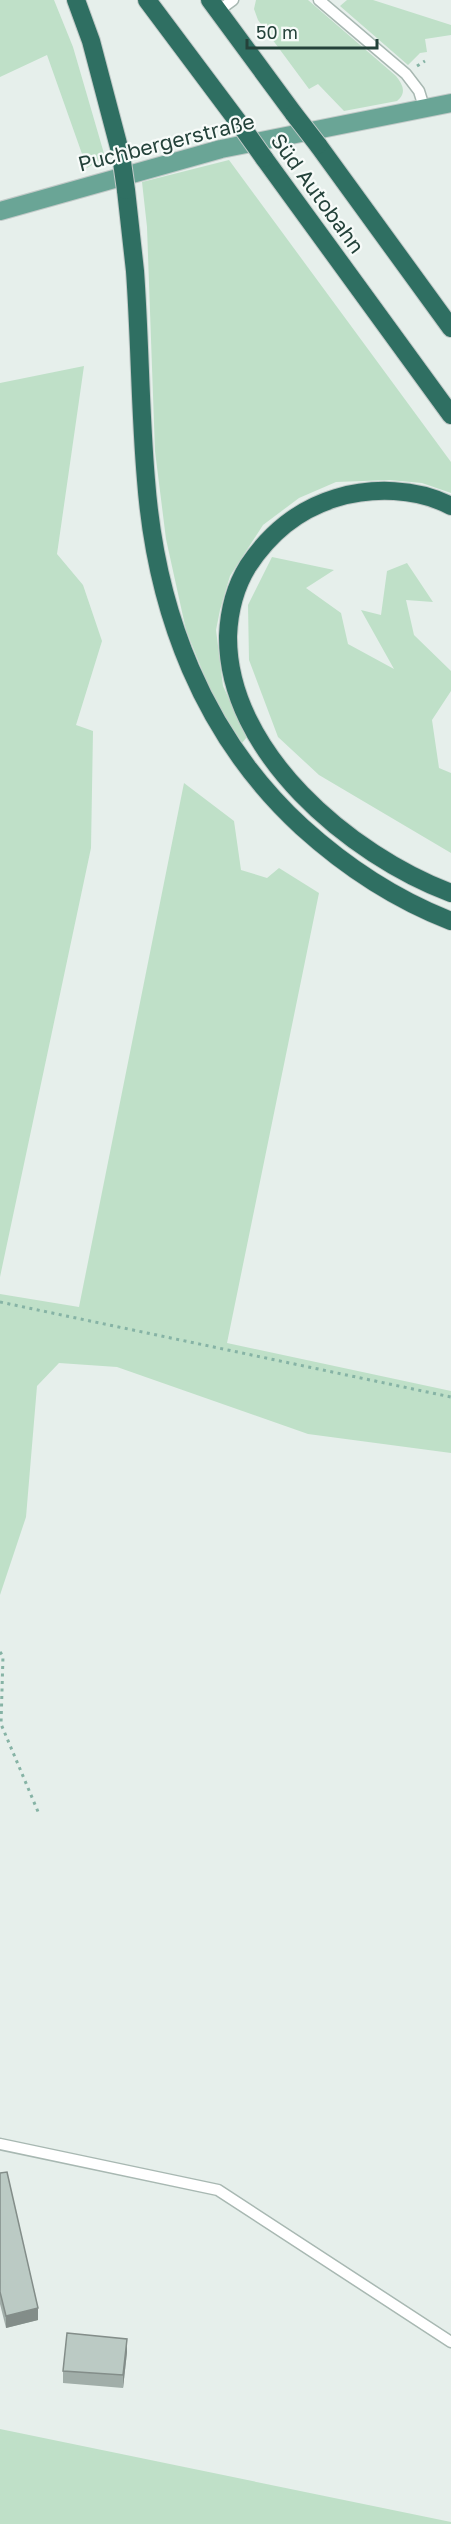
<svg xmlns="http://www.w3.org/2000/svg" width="451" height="2524" font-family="'Golos Text',sans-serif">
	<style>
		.green { fill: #bfe0c8 }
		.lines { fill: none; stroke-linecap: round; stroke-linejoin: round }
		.service-casing { stroke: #a8b8b2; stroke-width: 13 }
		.primary-casing { stroke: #c2cac8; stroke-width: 20 }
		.motorway-casing { stroke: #c2cac8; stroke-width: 20 }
		.path { stroke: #86b3a5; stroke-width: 3; stroke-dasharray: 3 4.5; stroke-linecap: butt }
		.service { stroke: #fff; stroke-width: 10 }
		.primary { stroke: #6aa596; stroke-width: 18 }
		.motorway { stroke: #2f6f62; stroke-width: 18 }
		.motorway-bridge-casing { stroke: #c2cac8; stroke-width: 20; stroke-linecap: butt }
		.motorway-bridge { stroke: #2f6f62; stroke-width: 18 }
		.wall { fill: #a1aea9 }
		.shaded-wall { fill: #838d89 }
		.building { fill: #bbcac4; stroke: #838d89; stroke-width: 1.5 }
		.labels { text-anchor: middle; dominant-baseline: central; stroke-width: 4.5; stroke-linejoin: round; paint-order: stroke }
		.street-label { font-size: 21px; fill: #24423a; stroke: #f7fbf9 }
	</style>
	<rect width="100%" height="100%" fill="#e6efeb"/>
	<g class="green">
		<path d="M0 0H54L73 47 105 157 87 168 47 55 0 77Z"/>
		<path d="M256 0H308L396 76C403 85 407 93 397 101L344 111 318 84 309 89 258 20 254 9Z"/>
		<path d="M347 0H373L451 25V35L425 39 427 52 420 53 408 65 340 6Z"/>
		<path d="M229 160 451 462V493L422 483 389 480 336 482 299 498 263 525 230 576 220 610 216 630 223 686 247 737 242 743 214 700 186 630 166 539 155 451 147 227 142 182Z"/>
		<path d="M84 366 57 554 83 585 102 641 76 725 93 731 91 848 0 1277V383Z"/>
		<path d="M272 557 334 570 306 588 341 613 348 644 394 669 361 610 381 615 387 571 407 563 433 602 406 600 414 635 451 671V691L432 720 439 768 451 773V853L319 775 278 737 249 660 248 605Z"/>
		<path d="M184 783 234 821 241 870 267 878 279 868 319 893 227 1343 451 1391V1453L308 1434 117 1367 59 1363 37 1386 26 1517 0 1595V1294L79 1307Z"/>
		<path d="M0 2429 451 2522V2524H0Z"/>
	</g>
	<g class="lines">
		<defs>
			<g id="service">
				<path d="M319 0 406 74 419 91 424 107"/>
				<path d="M218 11 233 0"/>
				<path d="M0 2144 218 2190 451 2342"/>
			</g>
			<path id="primary" d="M0 211 221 149 451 103"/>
			<g id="motorway">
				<path d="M76 0 91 41 121 155"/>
				<path d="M147 0 242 127"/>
				<path d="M210 0 294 114"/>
				<path d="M318 145 451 328"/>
				<path d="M264 158 451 415"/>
				<path d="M126 190C129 217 132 244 135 271 140 341 140 410 146 480 156 612 203 736 302 827 345 866 397 900 451 921"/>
				<path d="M451 506C417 488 372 487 336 498 299 509 269 534 248 566 235 587 229 611 228 636 227 752 350 855 451 893"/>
			</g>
		</defs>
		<use href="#service" class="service-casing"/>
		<use href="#primary" class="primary-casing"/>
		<use href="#motorway" class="motorway-casing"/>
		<g class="path">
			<path d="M417 66 425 61"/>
			<path d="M0 1302 451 1397"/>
			<path d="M0 1652 3 1656 1 1724 39 1814"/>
		</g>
		<use href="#service" class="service"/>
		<use href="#primary" class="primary"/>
		<use href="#motorway" class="motorway"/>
		<defs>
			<g id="motorway-bridge">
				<path d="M294 114 318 145"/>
				<path d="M242 127 264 158"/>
				<path d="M121 155 126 190"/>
			</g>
		</defs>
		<use href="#motorway-bridge" class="motorway-bridge-casing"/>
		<use href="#motorway-bridge" class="motorway-bridge"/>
	</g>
	<g class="wall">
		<path d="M0 2173 38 2320 6 2328 0 2304Z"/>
		<path d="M127 2352 123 2388 63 2383V2371Z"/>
	</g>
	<g class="shaded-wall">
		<path d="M38 2308V2320L6 2328V2316Z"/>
		<path d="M127 2339V2352L123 2388V2375Z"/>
	</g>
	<g class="building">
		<path d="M7 2172 38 2308 6 2316 0 2292V2173Z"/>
		<path d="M67 2333 127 2339 123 2375 63 2371Z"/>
	</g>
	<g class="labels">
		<g class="street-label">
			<text transform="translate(166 142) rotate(-14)">Puchbergerstraße</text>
			<text transform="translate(318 193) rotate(54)">Süd Autobahn</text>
		</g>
	</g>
	<path d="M247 39v9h130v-9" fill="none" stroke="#24423a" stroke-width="3"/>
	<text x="256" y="39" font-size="18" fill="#24423a" stroke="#f7fbf9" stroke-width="4.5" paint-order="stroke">50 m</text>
</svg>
